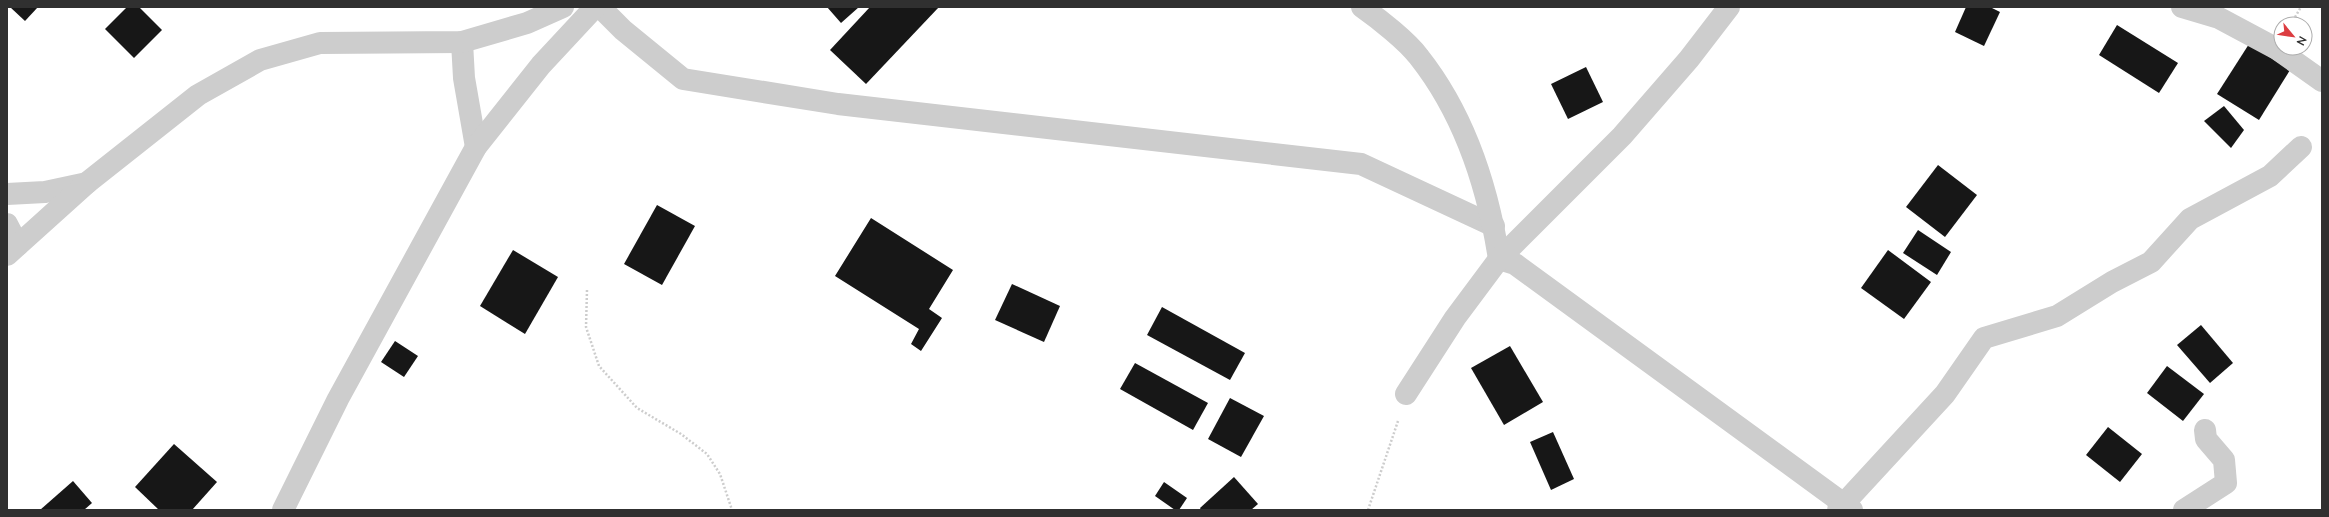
<svg xmlns="http://www.w3.org/2000/svg" width="2329" height="517" font-family="Lato,sans-serif">
	<style>
		.building { fill: #171717 }
		.lines { fill: none; stroke-linecap: round; stroke-linejoin: round }
		.path { stroke: #cdcdcd; stroke-width: 2.5; stroke-dasharray: 2 2; stroke-linecap: butt }
		.street { stroke: #cdcdcd; stroke-width: 22 }
	</style>
	<rect width="100%" height="100%" fill="#fff"/>
	<g class="building">
		<path d="M10 7H38L25 21Z"/>
		<path d="M127 7H139L162 30 134 58 105 29Z"/>
		<path d="M827 7H859L841 23Z"/>
		<path d="M870 7H939L866 84 830 50Z"/>
		<path d="M1966 7H1990L2000 12 1984 46 1955 32Z"/>
		<path d="M2117 25 2178 63 2159 93 2099 55Z"/>
		<path d="M2249 44 2290 70 2259 120 2217 94Z"/>
		<path d="M1586 67 1603 102 1568 119 1551 84Z"/>
		<path d="M2224 106 2244 130 2231 148 2204 121Z"/>
		<path d="M1938 165 1977 195 1945 237 1906 207Z"/>
		<path d="M657 205 695 226 662 285 624 264Z"/>
		<path d="M871 218 953 270 929 309 942 318 921 351 911 344 919 329 835 276Z"/>
		<path d="M1918 230 1951 252 1937 275 1903 253Z"/>
		<path d="M513 250 558 277 525 334 480 306Z"/>
		<path d="M1888 250 1931 282 1904 319 1861 288Z"/>
		<path d="M1012 284 1060 306 1044 342 995 320Z"/>
		<path d="M1162 307 1245 353 1230 380 1147 335Z"/>
		<path d="M2201 325 2233 363 2210 383 2177 345Z"/>
		<path d="M395 341 418 356 404 377 381 362Z"/>
		<path d="M1510 346 1543 402 1504 425 1471 368Z"/>
		<path d="M1135 363 1208 403 1193 430 1120 389Z"/>
		<path d="M2167 366 2204 394 2183 421 2147 393Z"/>
		<path d="M1230 398 1264 416 1241 457 1208 439Z"/>
		<path d="M2108 427 2142 454 2120 482 2086 455Z"/>
		<path d="M1553 432 1574 479 1551 490 1530 442Z"/>
		<path d="M174 444 217 482 192 510H159L135 487Z"/>
		<path d="M1234 477 1258 504 1251 510H1201L1200 508Z"/>
		<path d="M73 481 92 503 84 510H40Z"/>
		<path d="M1164 482 1187 498 1179 510H1175L1155 496Z"/>
	</g>
	<g class="lines">
		<g class="path">
			<path d="M2291 24 2301 7"/>
			<path d="M587 290 586 327 599 366 637 408 681 434 707 454 720 474 732 510"/>
			<path d="M1368 510 1398 421"/>
		</g>
		<g class="street">
			<path d="M600 7 623 30 683 79 838 104 1361 164 1494 226"/>
			<path d="M1362 7C1379 19 1407 41 1419 57 1464 114 1488 188 1499 259L1515 264 1852 510"/>
			<path d="M2182 7 2219 18 2277 49 2322 81"/>
			<path d="M462 42 464 78 476 147"/>
			<path d="M7 194 45 192 87 183"/>
			<path d="M7 224 18 245"/>
			<path d="M7 255 88 182 198 95 260 60 320 43 462 42 527 23 563 7"/>
			<path d="M1406 394 1455 318 1499 259 1622 136 1689 59 1729 7"/>
			<path d="M283 510 338 399 476 147 541 65 595 7"/>
			<path d="M1838 510 1945 394 1984 338 2057 316 2112 282 2151 262 2190 219 2270 176 2301 147"/>
			<path d="M2184 510 2226 483 2224 460 2206 439 2205 430"/>
		</g>
	</g>
	<rect width="2329" height="517" fill="none" stroke="#303030" stroke-width="16"/>
	<g transform="translate(2293 36) rotate(119)"><circle r="19" fill="#ffffff" stroke="#acacac"/>
	<path d="M0-3L7 15L0 10L-7 15Z" fill="#dc3d41"/>
	<text y="-6" font-size="11" font-weight="bold" text-anchor="middle" fill="#303030">N</text>
	</g>
</svg>
